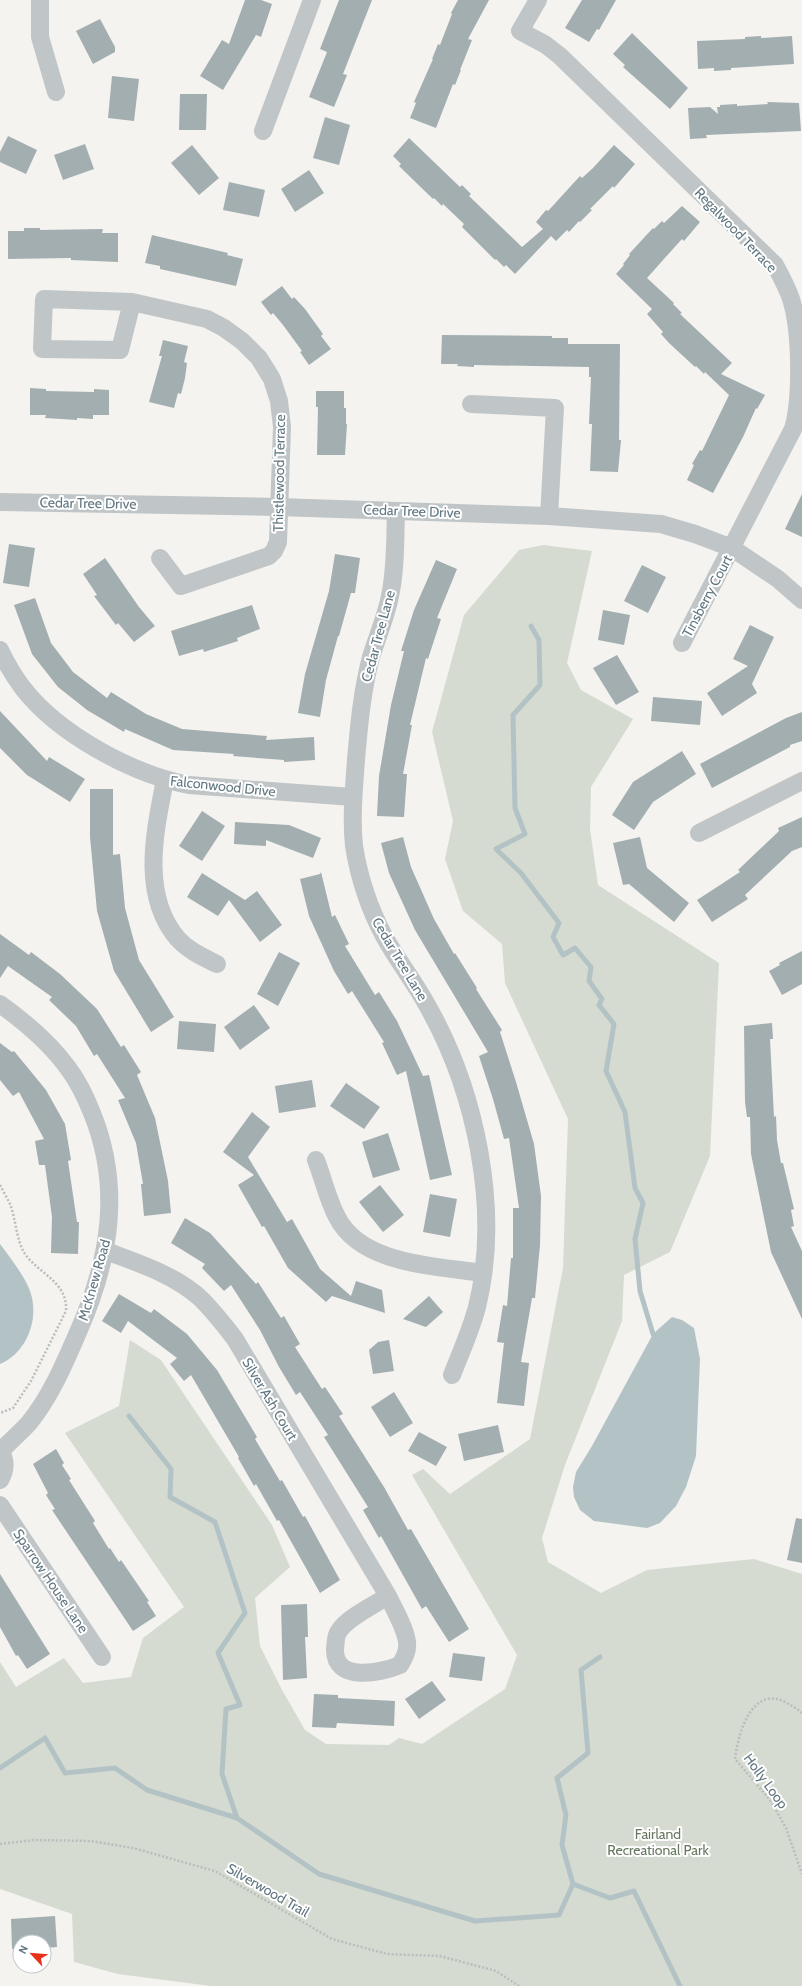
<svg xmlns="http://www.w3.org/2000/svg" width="802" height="1986" font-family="Cabin,sans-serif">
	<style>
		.green { fill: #d5dbd0 }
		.water { fill: #b3c3c5 }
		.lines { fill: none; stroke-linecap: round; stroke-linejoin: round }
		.stream { stroke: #b3c3c5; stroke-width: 5 }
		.building { fill: #a3aeb1 }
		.path { stroke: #babdbe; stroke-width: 2.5; stroke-dasharray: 2 2; stroke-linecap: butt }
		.street { stroke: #c0c5c7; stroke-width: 18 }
		.labels { text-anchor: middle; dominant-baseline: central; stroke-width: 4; stroke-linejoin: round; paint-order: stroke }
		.street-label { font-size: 14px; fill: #627781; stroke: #fff }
		.park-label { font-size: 14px; fill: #687861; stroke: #fff }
	</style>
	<rect width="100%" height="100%" fill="#f4f3ef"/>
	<path class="green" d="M543 545 592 551 567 663 581 690 633 719 591 787 590 829 598 885 719 963 710 1156 670 1252 624 1275 622 1321 565 1465 542 1538 548 1562 601 1593 647 1570 754 1559 802 1574V1986H211L118 1974 74 1962 72 1914 0 1889V1662L16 1687 64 1658 83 1683 131 1677 143 1638 184 1607 65 1433 119 1406 130 1340 161 1360 272 1525 290 1567 255 1598 260 1646 281 1688 305 1730 326 1744 389 1745 399 1738 422 1744 505 1689 517 1655 412 1475 423 1469 450 1494 530 1439 563 1268 568 1119 505 983 502 944 463 911 445 859 453 821 432 732 464 615 519 550Z"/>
	<g class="water">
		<path d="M0 1244C9 1256 27 1279 31 1294 39 1321 26 1353 0 1364Z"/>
		<path d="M672 1317 682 1320 694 1328 700 1359 696 1456 686 1487 676 1506 660 1523 647 1528 594 1521 580 1510 574 1497 573 1487 576 1472 592 1446 653 1334Z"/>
	</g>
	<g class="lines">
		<g class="stream">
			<path d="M531 626 539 640 540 685 513 715 515 808 525 834 496 849 521 873 559 923 553 937 563 955 575 948 591 967 589 981 602 999 599 1005 614 1024 606 1071 625 1112 635 1188 643 1203 635 1239 640 1291 653 1334"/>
			<path d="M129 1416 171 1469 170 1497 215 1522 245 1613 218 1653 240 1705 226 1709 222 1774 237 1818"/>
			<path d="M0 1768 45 1738 65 1773 115 1768 147 1790 237 1818 319 1874 475 1921 559 1915 573 1884 610 1898 634 1891 680 1986"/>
			<path d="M573 1884 562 1845 566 1815 557 1778 588 1753 581 1670 600 1657"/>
		</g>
	</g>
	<g class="building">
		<path d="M245 0H261L272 4 261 37 256 35 223 90 200 76 222 40 229 44Z"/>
		<path d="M339 0H372L343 74 347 75 334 107 309 97 327 52 320 49Z"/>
		<path d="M458 0H489L468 39 472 40 460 70H461L455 85 453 84 436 128 410 118 416 103 414 102 433 59H432L438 44 440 45 452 14 451 13Z"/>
		<path d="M582 0H616L599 30 597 29 589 42 565 28Z"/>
		<path d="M100 19 115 47V52L93 64 76 31Z"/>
		<path d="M632 33 688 88 670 109 623 67 625 65 613 54Z"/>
		<path d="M761 36V38L792 36 794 64 731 68V70L714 71V68L698 69 697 41 745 39V37Z"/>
		<path d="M112 76 139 79 134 121 108 118Z"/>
		<path d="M180 94H207L206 130H179Z"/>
		<path d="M767 102 799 103 801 131 706 135 707 138 690 139 688 108 710 107 718 114 717 107H720V105L737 104V106L768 104Z"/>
		<path d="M325 117 350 125 339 165 313 158Z"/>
		<path d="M8 136 37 150 26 174 0 162V152Z"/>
		<path d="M409 138 460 187 462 185 471 194 469 196 522 247 543 229 536 222 546 210 548 211 580 176 582 178 593 168 614 145 635 164 614 188 613 186 590 209 592 210 580 222 579 221 569 232 567 230 556 241 551 236 515 274 506 265 504 267 496 259 495 260 462 227 464 224 443 204 442 206 434 198 433 199 399 166 401 164 393 156Z"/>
		<path d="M85 144 94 169 63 180 54 155Z"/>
		<path d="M192 145 219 178 199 195 171 163Z"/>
		<path d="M309 170 324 193 295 212 281 189Z"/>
		<path d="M229 182 265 190 259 217 223 210Z"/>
		<path d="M682 206 700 222 684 241 682 239 672 250 647 278 674 303 673 304 682 313 680 314 732 363 721 374 765 395 757 409 756 408 743 437 713 493 687 480 694 465 692 464 700 450 702 451 729 395 705 372 704 374 696 366 695 367 669 343 661 334 663 332 647 314 652 309 616 274 624 265 623 264 630 255 629 254 653 228 654 229 662 221 664 223Z"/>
		<path d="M24 228H40V230L103 229 102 233H118V262L71 260V258L8 259V231H24Z"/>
		<path d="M152 235 228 253 227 255 243 259 236 286 160 269V266L145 263Z"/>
		<path d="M282 286 292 299 294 297 305 309 323 334 321 336 331 349 309 365 300 352 302 351 283 325 273 313 271 315 261 302Z"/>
		<path d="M442 335 552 336V338H568V344H620L619 440H621L618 472 590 471 592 424H589L591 377H589V367L474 365V367L457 366 458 364H441Z"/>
		<path d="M163 340 188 346 184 362 187 363 185 378 181 394 178 393 174 408 149 402 162 356H159Z"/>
		<path d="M30 388 46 389V391L94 392V389L109 390V415H93V419L77 418V420L45 418 46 415H30Z"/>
		<path d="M316 391H344V408H346V424H347L345 455H317L318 407H316Z"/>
		<path d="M802 494V537L785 529Z"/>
		<path d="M9 544 35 548 29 587 3 583Z"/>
		<path d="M335 554 360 558 355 593H351L339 636H338L326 680 320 717 298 713 305 674 329 591Z"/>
		<path d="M105 558 139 607 155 626 134 642 118 623 116 625 94 596 97 595 83 574Z"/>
		<path d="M436 560 457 569 437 618 441 619 428 659 426 658 410 725H412L403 774H407L404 817 377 816 379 776 391 705 404 651H401L414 610Z"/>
		<path d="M642 565 666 577 648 613 624 601Z"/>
		<path d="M35 598 51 643 73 672 107 698 111 692 146 714 182 729 267 736 266 740 314 737 315 760 284 762V760L233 756 234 754 173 750 125 729 124 732 87 710 58 687 32 654 14 605Z"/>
		<path d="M252 605 260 629 237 638 238 641 204 652 203 649 179 656 171 631Z"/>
		<path d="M603 610 630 615 624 645 598 640Z"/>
		<path d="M750 625 774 637 752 684 757 693 722 716 707 693 748 666 733 659Z"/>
		<path d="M617 655 639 692 616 705 593 668Z"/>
		<path d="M653 697 702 701 700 725 651 721Z"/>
		<path d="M0 711 47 761 49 757 85 779 70 802 27 775 0 748Z"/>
		<path d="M802 712V741L790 745V747L712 788 700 764 786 718Z"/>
		<path d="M682 751 696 774 653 802 634 830 612 815 633 782Z"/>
		<path d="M90 789H113V855L120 854 125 908 139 960 174 1017 151 1032 114 971 97 911 90 837Z"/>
		<path d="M202 811 225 826 202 861 179 846Z"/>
		<path d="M802 817V847L792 851 745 895 748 899 712 922 697 900 740 872 738 870 779 831 778 828Z"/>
		<path d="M235 822 289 825 321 838 313 858 266 840V846L234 844Z"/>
		<path d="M403 837 411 867 434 919 454 954 455 953 477 988 476 989 502 1030 500 1032 516 1082 534 1144 541 1196 540 1245 535 1298H532L521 1362 529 1363 524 1406 497 1403 504 1343 497 1342 503 1305 507 1306 511 1258H513V1208H519L509 1138 504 1139 493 1099 479 1056 488 1052 415 930 389 873 381 843Z"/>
		<path d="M640 837 647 868 689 903 674 922 629 884 623 885 613 843Z"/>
		<path d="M321 872 332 917 335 915 349 944 345 946 375 995 379 992 397 1021 423 1076 429 1075 452 1175 430 1180 406 1071 397 1075 382 1043 384 1042 352 991 348 994 334 971 309 916 300 879 320 874Z"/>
		<path d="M202 873 245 900 257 891 282 925 260 942 229 900 218 916 187 897Z"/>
		<path d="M0 934 29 955 31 952 60 974 97 1009 121 1047 124 1045 141 1072 137 1075 155 1118 168 1181 171 1213 144 1216 141 1184H143L136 1143 118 1100 125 1098 97 1054 94 1056 76 1026 49 1000 52 997 8 966 0 978Z"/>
		<path d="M802 951V984L782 995 769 971 780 965 779 963Z"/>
		<path d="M279 952 300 963 278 1006 257 994Z"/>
		<path d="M254 1005 270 1028 240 1050 224 1027Z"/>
		<path d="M179 1021 216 1024 214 1052 177 1049Z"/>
		<path d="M772 1023 773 1039H770L774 1117 776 1116 777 1140 781 1163H783L794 1209 791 1210 794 1226 791 1227 802 1251V1319L771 1252 751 1154 750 1117H747L745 1102 744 1026Z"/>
		<path d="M0 1043 12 1052 14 1051 46 1090 65 1124 71 1160 68 1161 77 1222H79L78 1254 51 1253 52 1217 45 1165H39L35 1141 44 1139 19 1092 13 1096 0 1080Z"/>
		<path d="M312 1080 316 1107 279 1113 275 1086Z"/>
		<path d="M346 1083 380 1107 364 1129 330 1106Z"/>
		<path d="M252 1112 270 1127 248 1157 287 1222 292 1219 320 1269 351 1296 356 1281 382 1290 385 1313 332 1296 326 1302 288 1268 264 1226 262 1227 238 1185 254 1175 223 1152Z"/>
		<path d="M388 1133 400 1170 373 1178 362 1142Z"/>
		<path d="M380 1185 404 1215 383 1232 359 1202Z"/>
		<path d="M430 1194 457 1199 450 1237 423 1232Z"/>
		<path d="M185 1218 210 1233 256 1284 258 1282 281 1318 284 1316 300 1344 295 1347 322 1389 325 1387 343 1414 339 1416 384 1487 408 1530 411 1529 469 1629 449 1642 426 1606 422 1609 381 1536 379 1538 363 1510 368 1507 324 1437 328 1435 300 1392 296 1395 279 1367 260 1330 231 1285 224 1291 202 1268 205 1264 171 1243Z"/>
		<path d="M119 1294 151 1313 154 1309 187 1334 217 1370 257 1437 255 1439 280 1481 282 1480 303 1517 305 1516 340 1580 320 1593 279 1520 277 1521 256 1484 254 1486 238 1458 239 1457 191 1375 184 1381 170 1364 177 1358 128 1321 121 1333 102 1321Z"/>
		<path d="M429 1296 443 1312 426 1327 403 1319Z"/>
		<path d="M389 1340 394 1371 373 1374 369 1350 378 1342Z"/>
		<path d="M394 1392 413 1423 390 1437 371 1407Z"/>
		<path d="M498 1425 504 1452 464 1461 458 1434Z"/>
		<path d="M419 1432 447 1447 436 1466 408 1451Z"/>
		<path d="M56 1449 64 1463 62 1465 71 1479 69 1480 95 1521 93 1523 109 1549 110 1548 119 1562 121 1560 149 1601 147 1602 156 1616 133 1631 52 1510 55 1509 46 1495 48 1493 33 1464Z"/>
		<path d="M796 1518 802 1519V1563L787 1560Z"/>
		<path d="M0 1574 50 1654 27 1669 18 1655 16 1656 0 1627Z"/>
		<path d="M307 1604 308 1637H305L307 1678 283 1680 281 1605Z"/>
		<path d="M453 1653 485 1657 482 1681 449 1677Z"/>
		<path d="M432 1681 446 1700 419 1719 405 1699Z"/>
		<path d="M314 1694 338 1695V1698L395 1701 394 1726 337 1723 336 1728 312 1727Z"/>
		<path d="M55 1916 57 1947 44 1948V1942H20V1949H12L11 1919Z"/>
	</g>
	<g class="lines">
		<g class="path">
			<path d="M0 1185C3 1191 7 1198 10 1204 16 1219 16 1240 25 1254 39 1274 68 1282 66 1311L31 1381 13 1408 0 1413"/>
			<path d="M802 1713C798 1709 792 1706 787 1703 752 1683 738 1734 735 1759L770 1800 786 1828 802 1874"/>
			<path d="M0 1844 34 1840 91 1841 133 1848 215 1871 332 1939 387 1954 440 1956 496 1971 519 1986"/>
		</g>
		<g class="street">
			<path d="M40 0V37L56 92"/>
			<path d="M538 0 520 31 546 45 560 56 775 265C781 276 787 287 791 299 801 331 802 397 793 429L682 643"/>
			<path d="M263 131 312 0"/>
			<path d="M132 302 120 350 42 349 44 299 132 302 207 319 224 328 242 341 259 358 272 379 279 401 282 427 278 542 274 551 269 556 181 586 160 558"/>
			<path d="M471 404 555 408 549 516"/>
			<path d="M0 502 278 507 549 516 661 524 695 534 732 548 778 579 802 600"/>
			<path d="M396 511C395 539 396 568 390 596 386 617 377 637 371 657 362 691 359 725 356 760 354 788 351 818 354 846 359 877 369 908 384 936 397 960 414 981 427 1005 476 1091 501 1210 477 1307 471 1330 461 1352 452 1375"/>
			<path d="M0 650C6 663 14 676 22 687 58 734 132 774 189 785L353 797"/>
			<path d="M165 780C155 831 140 895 178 939 189 951 203 957 217 964"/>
			<path d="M699 833 802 781"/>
			<path d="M0 1004C25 1022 50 1043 68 1068 78 1081 86 1098 92 1113 122 1187 110 1259 79 1330 65 1362 51 1396 29 1423 20 1433 10 1441 1 1451"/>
			<path d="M316 1160C323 1178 328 1200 337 1217 361 1265 437 1266 483 1273"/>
			<path d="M106 1251C138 1263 173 1274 199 1297 213 1310 224 1325 235 1339L388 1596C394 1609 409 1634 407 1647 407 1654 403 1660 400 1665 381 1673 334 1683 335 1649 336 1643 335 1636 339 1631 347 1618 374 1605 388 1596"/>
			<path d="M0 1450C6 1460 6 1470 0 1480"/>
			<path d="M0 1505 102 1657"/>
		</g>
	</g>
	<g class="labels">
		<g class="street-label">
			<text transform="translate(736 230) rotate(46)">Regalwood Terrace</text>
			<text transform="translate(279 473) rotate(-89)">Thistlewood Terrace</text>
			<text transform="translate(88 503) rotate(1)">Cedar Tree Drive</text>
			<text transform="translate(412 511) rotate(2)">Cedar Tree Drive</text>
			<text transform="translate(707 596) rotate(-62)">Tinsberry Court</text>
			<text transform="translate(378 636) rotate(-75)">Cedar Tree Lane</text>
			<text transform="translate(223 786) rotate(6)">Falconwood Drive</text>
			<text transform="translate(400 959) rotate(59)">Cedar Tree Lane</text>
			<text transform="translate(94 1280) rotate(-74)">McKnew Road</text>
			<text transform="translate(270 1399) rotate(59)">Silver Ash Court</text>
			<text transform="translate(51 1581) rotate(56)">Sparrow House Lane</text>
			<text transform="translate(766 1781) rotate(54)">Holly Loop</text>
			<text transform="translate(268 1890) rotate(30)">Silverwood Trail</text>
		</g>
		<g class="park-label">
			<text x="658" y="1834">Fairland<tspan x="658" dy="16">Recreational Park</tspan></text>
		</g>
	</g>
	<g transform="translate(32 1954) rotate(296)"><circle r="19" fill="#ffffff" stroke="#c0c9cd"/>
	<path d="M0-3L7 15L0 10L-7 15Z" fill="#e8311b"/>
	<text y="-6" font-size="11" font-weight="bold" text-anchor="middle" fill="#627781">N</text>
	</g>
</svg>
